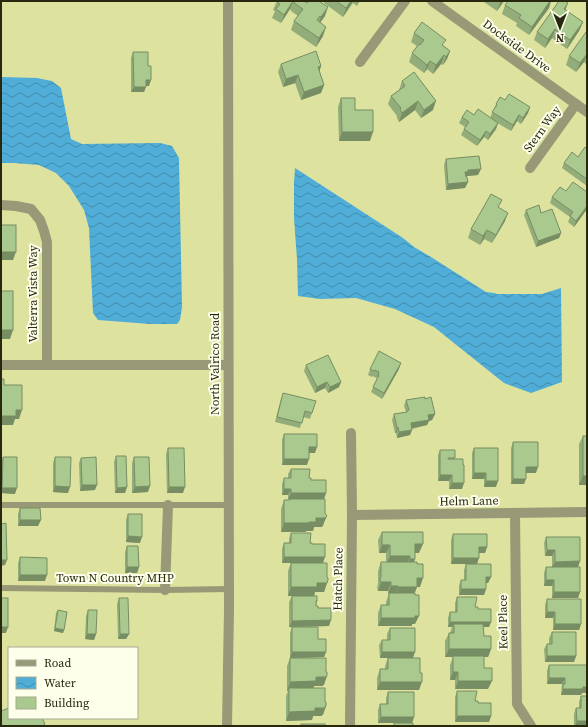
<svg xmlns="http://www.w3.org/2000/svg" width="588" height="727" font-family="'Source Serif 4',serif">
	<style>
		.water { fill: url(#water-waves) }
		.lines { fill: none; stroke-linecap: round; stroke-linejoin: round }
		.service { stroke: #979977; stroke-width: 6 }
		.minor { stroke: #979977; stroke-width: 10 }
		.tertiary { stroke: #979977; stroke-width: 10 }
		.wall { fill: #92ad7a }
		.shaded-wall { fill: #778d63 }
		.building { fill: #aac98e; stroke: #778d63 }
		.labels { text-anchor: middle; dominant-baseline: central; stroke-width: 4; stroke-linejoin: round; paint-order: stroke }
		.street-label { font-size: 12px; fill: #27280d; stroke: #fdffeb }
	</style>
	<defs>
		<pattern id="water-waves" width="16" height="10" patternUnits="userSpaceOnUse"><rect width="16" height="10" fill="#4fadd7"/><path d="M0 5q4-4 8 0t8 0" fill="none" stroke="#428dad"/></pattern>
	</defs>
	<rect width="100%" height="100%" fill="#dee29f"/>
	<g class="water">
		<path d="M1 77 37 78 52 81 61 88 71 139 82 144 160 143 172 146 179 158 182 307 180 320 177 324H150L98 320 93 313 89 228 84 210 69 186 56 173 39 165 14 163H1Z"/>
		<path d="M295 168 403 238 414 247 431 257 486 292 494 293 497 294H542L561 288 562 382 531 393 504 383 434 327 395 309 356 298 320 299 298 296 297 259 294 218V183Z"/>
	</g>
	<g class="lines">
		<g class="service">
			<path d="M1 505H228"/>
			<path d="M1 588 165 590 229 589"/>
		</g>
		<g class="minor">
			<path d="M432 1 587 112"/>
			<path d="M360 62 405 1"/>
			<path d="M530 168 576 104"/>
			<path d="M1 205 16 206 31 209 40 220 44 231 47 242V365"/>
			<path d="M1 365H228"/>
			<path d="M515 513 517 704 531 726"/>
			<path d="M352 515 587 512"/>
			<path d="M165 590 168 505"/>
			<path d="M350 726 352 515 351 433"/>
		</g>
		<path class="tertiary" d="M227 726 229 610 228 1"/>
	</g>
	<g class="wall">
		<path d="M277 1H304L325 16 320 23 323 36 316 47 291 30 294 21 298 16 291 11V10L290 9 281 23 272 18 275 11 273 10Z"/>
		<path d="M325 1H360L357 6 353 3 343 17 324 3Z"/>
		<path d="M484 1H504L497 11 484 2Z"/>
		<path d="M508 1H551L549 8 529 35 516 26 517 23 502 14 505 5Z"/>
		<path d="M565 10 583 22 579 31 567 49 552 38 545 48 534 40 537 32Z"/>
		<path d="M414 33 444 46 450 51 447 59 443 65 441 64 433 74 427 69 424 73 409 62 412 53 417 46 411 42Z"/>
		<path d="M587 33V65L584 62 576 72 566 65 569 56Z"/>
		<path d="M133 52 148 66 149 86H146L144 92H131V58Z"/>
		<path d="M281 64 321 66 319 72 324 85 321 93 301 100 295 83 283 87 278 72Z"/>
		<path d="M402 81 433 110 421 118 415 110 399 122 397 118V116L388 104 391 96 399 90Z"/>
		<path d="M341 98 355 110 370 141H339L338 107Z"/>
		<path d="M505 100 530 107 528 113 521 124 517 121 511 131 494 121 498 123 496 129 488 140 484 137 477 146 461 135 465 127 459 123 462 117 474 115 490 118 496 104Z"/>
		<path d="M587 149V186L562 168 564 163 578 157Z"/>
		<path d="M446 159 478 175 467 176 466 177 468 182 465 188 446 190 444 165Z"/>
		<path d="M552 197 587 209 574 227 568 222 570 217 550 203Z"/>
		<path d="M499 208 505 221 492 243 484 239 480 245 468 238 471 229Z"/>
		<path d="M526 210 541 213 561 233 559 238 536 247 524 215Z"/>
		<path d="M306 365 341 382 339 387 328 393 325 388 315 393 304 371Z"/>
		<path d="M370 369H399L382 399 371 392 376 381V380L377 378 372 376V377L368 375Z"/>
		<path d="M283 393 312 413 310 419 303 417 300 428 275 422 281 399Z"/>
		<path d="M425 399 435 414 432 420 429 421 427 425 412 429 410 435 397 438 396 433H395L392 420 394 414 406 412 404 406 406 400Z"/>
		<path d="M284 434 315 453H309L307 465H282V440Z"/>
		<path d="M583 436 587 485H579V444Z"/>
		<path d="M513 442 536 473H526L524 484H511V448Z"/>
		<path d="M168 448 183 493H167L166 454Z"/>
		<path d="M474 448 496 487H484V479H472V453Z"/>
		<path d="M440 450 455 459 462 489H449V481H438V455Z"/>
		<path d="M116 456 127 487 125 493H115L114 462Z"/>
		<path d="M3 457 15 494 1 493V462Z"/>
		<path d="M55 457 68 493 53 492V463Z"/>
		<path d="M134 457 148 492 132 493V463Z"/>
		<path d="M81 458 95 490 80 491 79 463Z"/>
		<path d="M291 469 309 478 326 493 324 499V524L322 527H314L313 531H306V532H281V509L284 500 308 499H288V495H282V484L284 478H288V474Z"/>
		<path d="M20 508 38 526H18V514Z"/>
		<path d="M128 514 140 543 126 542V520Z"/>
		<path d="M382 532 419 553H415V559L414 562 420 587H417L414 593 415 624H412V626H378V613L381 605H386V602L389 594H388V591H378L377 588 378 583V571L381 562H386V553H379L378 540Z"/>
		<path d="M291 533 312 544 323 563 328 580 324 592H315L314 596H288V571L291 563H282V549L284 543H289V539Z"/>
		<path d="M453 534 487 547 485 553H479L477 564 491 577 488 583H486V589L484 595H459V586L461 580H464V570L466 564H451V540Z"/>
		<path d="M546 537 580 561 578 567 580 592 578 598H552V586H544V573L546 567H552V556H545L544 543Z"/>
		<path d="M127 546 139 567 137 573H125V552Z"/>
		<path d="M20 557 45 581H18V563Z"/>
		<path d="M292 596 317 601 316 606 318 608 329 626 289 627V602Z"/>
		<path d="M457 597 475 607 491 622 489 627H483L484 636 491 649 488 657H484V668L488 689H455V680H450V665L453 657H445V641L449 633H450L452 627H448V618L450 612H455V603Z"/>
		<path d="M119 598 129 634 126 639H118L117 604Z"/>
		<path d="M547 599 581 624 579 630H553V618H545V605Z"/>
		<path d="M58 610 64 630 63 633 54 631 56 613Z"/>
		<path d="M88 610 96 634 94 640 85 639 86 616Z"/>
		<path d="M292 627 318 639 326 652 324 657 290 658V633Z"/>
		<path d="M390 628 413 658 419 690H377V678L380 669H385V666L388 658H380L379 645 382 640H387V634Z"/>
		<path d="M552 632 576 656 574 662H545L544 649 547 644H549V638Z"/>
		<path d="M290 658 324 685H323V686H314L313 688 323 715H322V716H313L312 720 286 721V696L288 691H287V666Z"/>
		<path d="M549 665 587 693H582L581 695H561L562 684H547V671Z"/>
		<path d="M457 691 478 703 491 716 489 722H455V697Z"/>
		<path d="M388 692 414 717 412 723H378V710L380 704H386V698Z"/>
		<path d="M581 696 587 726H574V714L576 708H579V702Z"/>
	</g>
	<g class="shaded-wall">
		<path d="M293 1 290 9 281 23 284 15Z"/>
		<path d="M351 1H353L343 17 346 8Z"/>
		<path d="M501 1H504L497 11 500 3Z"/>
		<path d="M550 1H551L549 8 529 35 532 27Z"/>
		<path d="M568 3 565 11 564 9Z"/>
		<path d="M328 7 325 16 318 25 321 17Z"/>
		<path d="M583 22 579 31 567 49 570 40Z"/>
		<path d="M326 27 323 36 316 47 319 38Z"/>
		<path d="M555 29 552 38 545 48 548 39Z"/>
		<path d="M450 51 447 59 443 65 446 57Z"/>
		<path d="M587 54 584 62 576 72 580 63Z"/>
		<path d="M444 55 441 64 433 74 436 65Z"/>
		<path d="M430 61 427 69 424 73 427 65Z"/>
		<path d="M321 66 318 75V67Z"/>
		<path d="M298 75 295 83 283 87 286 79Z"/>
		<path d="M146 80H151L149 86H144Z"/>
		<path d="M324 85 321 93 301 100 304 92Z"/>
		<path d="M134 87H146L144 92H131Z"/>
		<path d="M418 101 415 110 399 122 402 113Z"/>
		<path d="M436 101 433 110 421 118 424 110Z"/>
		<path d="M530 107 528 113 521 124 523 118Z"/>
		<path d="M519 115 517 121 511 131 513 125Z"/>
		<path d="M498 123 496 129 488 140 490 134Z"/>
		<path d="M486 131 484 137 477 146 480 140Z"/>
		<path d="M342 132H373L370 141H339Z"/>
		<path d="M481 169 478 175 467 176 466 178 465 172 468 170Z"/>
		<path d="M468 182 465 188 446 190 448 184Z"/>
		<path d="M587 206V209L574 227 576 221Z"/>
		<path d="M508 213 505 221 492 243 496 235Z"/>
		<path d="M487 230 484 239 480 245 483 236Z"/>
		<path d="M561 233 559 238 536 247 538 241Z"/>
		<path d="M1 252H16L13 260H1Z"/>
		<path d="M1 330H13L10 339H1Z"/>
		<path d="M401 363 399 369 382 399 384 393Z"/>
		<path d="M327 382 325 388 315 393 317 387Z"/>
		<path d="M341 382 339 387 328 393 330 387Z"/>
		<path d="M16 410H22L19 419H15L13 425H1V416Z"/>
		<path d="M435 414 432 420 429 421 427 425 408 429 411 423 428 415Z"/>
		<path d="M398 427 396 433H395L397 428Z"/>
		<path d="M412 430 410 435 397 438 399 432Z"/>
		<path d="M309 447H317L315 453H307Z"/>
		<path d="M284 459H309L307 465H282Z"/>
		<path d="M526 467H538L536 473H524Z"/>
		<path d="M474 473H486L484 479H472Z"/>
		<path d="M440 475H452L449 481H438Z"/>
		<path d="M583 476H587V485H579Z"/>
		<path d="M513 479H526L524 484H511Z"/>
		<path d="M486 481H498L496 487H484Z"/>
		<path d="M452 483H464L462 489H449Z"/>
		<path d="M82 485H97L95 490 80 491Z"/>
		<path d="M55 486 70 487 68 493 53 492Z"/>
		<path d="M150 486 148 492 132 493 135 487Z"/>
		<path d="M127 487 125 493H115L117 488Z"/>
		<path d="M169 487H185L183 493H167Z"/>
		<path d="M2 488H17L15 494 1 493Z"/>
		<path d="M284 489H291L288 495H282Z"/>
		<path d="M291 493H326L324 499H288Z"/>
		<path d="M327 516 322 527H314L313 531H306V532H281L284 523Z"/>
		<path d="M20 520H41L38 526H18Z"/>
		<path d="M128 536 142 537 140 543 126 542Z"/>
		<path d="M415 544H423L419 553H412Z"/>
		<path d="M382 545H390L386 553H379Z"/>
		<path d="M479 547H487L485 553H476Z"/>
		<path d="M547 550H555L552 556H545Z"/>
		<path d="M390 556H410L407 565H386Z"/>
		<path d="M284 557H325L323 563H282Z"/>
		<path d="M453 558H479L477 564H451Z"/>
		<path d="M410 559H415L412 567H407Z"/>
		<path d="M1 560H7L5 565 1 566Z"/>
		<path d="M580 561 578 567H552L555 562Z"/>
		<path d="M127 567H139L137 573H125Z"/>
		<path d="M20 575H47L45 581H18Z"/>
		<path d="M486 577H491L488 583H484Z"/>
		<path d="M417 578H423L420 587H414Z"/>
		<path d="M546 580H554L552 586H544Z"/>
		<path d="M381 582H391L388 591H378Z"/>
		<path d="M317 583H327L324 592H315L314 596H288L291 587Z"/>
		<path d="M391 586H398L395 594H388Z"/>
		<path d="M398 587H417L414 595H395Z"/>
		<path d="M461 589H486L484 595H459Z"/>
		<path d="M554 592H580L578 598H552Z"/>
		<path d="M547 612H555L553 618H545Z"/>
		<path d="M415 616H419L415 624H412V626H378L381 618Z"/>
		<path d="M331 620 329 626 289 627 292 621Z"/>
		<path d="M450 622H491L489 627H454V624L452 627H448Z"/>
		<path d="M555 624H581L579 630H553Z"/>
		<path d="M1 627H8L6 633H1Z"/>
		<path d="M55 628 64 630 63 633 54 631Z"/>
		<path d="M87 634H96L94 640 85 639Z"/>
		<path d="M120 634H129L126 639H118Z"/>
		<path d="M449 649H491L488 657H445Z"/>
		<path d="M292 652H326L324 657 290 658Z"/>
		<path d="M382 652H415L413 658H380Z"/>
		<path d="M547 656H576L574 662H545Z"/>
		<path d="M453 672H458L455 680H450Z"/>
		<path d="M327 676 324 685H323V686H314L313 690 289 688 288 691H287L290 682 316 677Z"/>
		<path d="M549 678H565L562 684H547Z"/>
		<path d="M458 681H492L488 689H455Z"/>
		<path d="M380 682H422L419 690H377Z"/>
		<path d="M583 687H587V693H582L581 695H561L563 689Z"/>
		<path d="M326 706 323 715H322V716H313L312 720 286 721 289 712 315 708Z"/>
		<path d="M457 716H491L489 722H455Z"/>
		<path d="M381 717H414L412 723H378Z"/>
		<path d="M577 721H587V726H575Z"/>
	</g>
	<g class="building">
		<path d="M277 1H293L284 15 276 9 280 4 277 2Z"/>
		<path d="M294 1H304L307 3 308 1H319L328 7 321 17 320 16 317 20 326 27 319 38 294 21 303 9 294 3 295 2Z"/>
		<path d="M336 1H351L346 8Z"/>
		<path d="M508 1H550L532 27 519 18 521 15 505 5Z"/>
		<path d="M559 1H565L568 3 564 9 583 22 570 40 555 29 548 39 537 32Z"/>
		<path d="M422 22 446 40 442 45 450 51 446 57 444 55 436 65 430 61 427 65 412 53 419 44 420 45 424 40 414 33Z"/>
		<path d="M586 32 587 33V54L580 63 569 56Z"/>
		<path d="M316 51 321 66 318 67 324 85 304 92 298 75 286 79 281 64Z"/>
		<path d="M133 52H148V66H151V80H146V87H134Z"/>
		<path d="M414 72 436 101 424 110 418 101 402 113 400 109 401 108 391 96 405 86 402 81Z"/>
		<path d="M509 94 530 107 523 118 519 115 513 125 492 112 497 105 496 104 500 97 505 100Z"/>
		<path d="M341 98H355V110H373V132H342Z"/>
		<path d="M478 109 498 123 490 134 486 131 480 140 464 129 469 122 462 117 467 110 474 115Z"/>
		<path d="M585 147 587 149V179L564 163 572 152 578 157Z"/>
		<path d="M479 156 481 169 468 170V172H465L466 177H467L468 182 448 184 446 159Z"/>
		<path d="M573 182 587 192V206L576 221 570 216 573 212 552 197 560 187 566 191Z"/>
		<path d="M491 194 502 200 498 207 508 213 496 235 487 230 483 236 471 229Z"/>
		<path d="M539 205 541 213 552 209 561 233 538 241 526 210Z"/>
		<rect x="1" y="225" width="15" height="27"/>
		<rect x="1" y="291" width="12" height="39"/>
		<path d="M379 351 401 363 384 393 373 387 379 375H378L379 372 375 370 374 371 370 369Z"/>
		<path d="M328 355 341 382 330 387 327 382 317 387 306 365Z"/>
		<path d="M1 379H4V385H22V410H16V416H1Z"/>
		<path d="M283 393 316 401 312 413 305 411 302 423 277 417Z"/>
		<path d="M425 397V399L431 397 435 414 428 415 429 420 411 423 412 430 399 432 398 427 397 428 394 414 407 412V411L409 410 406 400Z"/>
		<path d="M284 434H317V447H309V459H284Z"/>
		<rect x="583" y="436" width="4" height="40"/>
		<path d="M513 442H538V467H526V479H513Z"/>
		<path d="M168 448H184L185 487H169Z"/>
		<path d="M474 448H498V481H486V473H474Z"/>
		<path d="M440 450H455V458H448V459H463V465H464V483H452V475H440Z"/>
		<path d="M116 456H126L127 487 117 488Z"/>
		<path d="M3 457H17V488H2Z"/>
		<path d="M55 457H71L70 487 55 486Z"/>
		<path d="M96 457 97 485H82L81 458Z"/>
		<path d="M134 457H149L150 486 135 487Z"/>
		<path d="M291 469H310L309 478H311V480H326V493H291V489H284V478H291Z"/>
		<path d="M290 499H325V513L327 516 325 518H316V522H309V523H284V500H290Z"/>
		<path d="M20 508H40L41 520H20Z"/>
		<path d="M128 514H142V537L128 536Z"/>
		<path d="M6 523 7 560H1V524Z"/>
		<path d="M382 532H423V544H415V559H410V556H390V545H382Z"/>
		<path d="M291 533H311L310 543H312V544H325V557H284V543H291Z"/>
		<path d="M453 534H487V547H479V558H453Z"/>
		<path d="M546 537H580V561L555 562V550H547Z"/>
		<path d="M127 546H138L139 567H127Z"/>
		<path d="M20 557 47 558V575H20Z"/>
		<path d="M381 562H417V564H423V578H417V587H398V586H391V582H381L380 580V578L381 577Z"/>
		<path d="M291 563H327V577L328 578V580L327 583H317V587H291Z"/>
		<path d="M466 564H491V577H486V589H461V580H466Z"/>
		<path d="M546 567H580V592H554V580H546Z"/>
		<path d="M389 593H415V595H419V616H415V618H381V605H389Z"/>
		<path d="M292 596H317V601H316V606H318V608H331V620L292 621Z"/>
		<path d="M457 597H477L475 607H478V609H491V622H450V612H457Z"/>
		<rect x="1" y="598" width="7" height="29"/>
		<path d="M119 598H128L129 634H120Z"/>
		<path d="M547 599H581V624H555V612H547Z"/>
		<path d="M58 610 67 612 64 630 55 628Z"/>
		<path d="M88 610H97L96 634H87Z"/>
		<path d="M454 624H483L484 636H491V649H449V633H454Z"/>
		<path d="M292 627H318V639H326V652H292Z"/>
		<path d="M390 628H415V652H382V640H390Z"/>
		<path d="M552 632H576V656H547V644H552Z"/>
		<path d="M453 656H484V668H492V681H458V672H453Z"/>
		<path d="M290 658H326V672H327V676H326V677H316V681L290 682Z"/>
		<path d="M388 658H420V673H422V682H380V669H388Z"/>
		<path d="M549 665H587V687H583V689H563V684H565V678H549Z"/>
		<path d="M289 688H325V702H326V706H325V708H315V711L289 712Z"/>
		<path d="M457 691H477L475 701H478V703H491V716H457Z"/>
		<path d="M388 692H414V717H381L380 704H388Z"/>
		<path d="M581 696H587V721H577L576 708H581Z"/>
		<path d="M9 708V718H42L45 724 42 726H1V711Z"/>
		<path d="M394 723H413V726H420H394Z"/>
		<rect x="301" y="724" width="24" height="2"/>
	</g>
	<g class="labels">
		<g class="street-label">
			<text transform="translate(517 46) rotate(36)">Dockside Drive</text>
			<text transform="translate(542 129) rotate(-54)">Stern Way</text>
			<text transform="translate(33 294) rotate(-90)">Valterra Vista Way</text>
			<text transform="translate(215 364) rotate(-90)">North Valrico Road</text>
			<text transform="translate(469 501) rotate(-1)">Helm Lane</text>
			<text x="115" y="578">Town N Country MHP</text>
			<text transform="translate(338 579) rotate(-89)">Hatch Place</text>
			<text transform="translate(503 622) rotate(-91)">Keel Place</text>
		</g>
	</g>
	<rect width="588" height="727" fill="none" stroke="#27280d" stroke-width="4"/>
	<rect x="8" y="647" width="130" height="72" fill="#fdffeb" stroke="#a7a992"/>
	<rect x="16" y="660" width="20" height="6" fill="#979977" stroke="#a7a992"/>
	<text x="44" y="667" font-size="12" fill="#27280d">Road</text>
	<rect x="16" y="677" width="20" height="12" fill="url(#water-waves)" stroke="#a7a992"/>
	<text x="44" y="687" font-size="12" fill="#27280d">Water</text>
	<rect x="16" y="697" width="20" height="12" fill="#aac98e" stroke="#a7a992"/>
	<text x="44" y="707" font-size="12" fill="#27280d">Building</text>
	<g transform="translate(560 28) rotate(180)" stroke="#fdffeb" stroke-width="3" paint-order="stroke">
	<path d="M0-3L7 15L0 10L-7 15Z" fill="#27280d"/>
	<text y="-6" font-size="11" font-weight="bold" text-anchor="middle" fill="#27280d">N</text>
	</g>
</svg>
